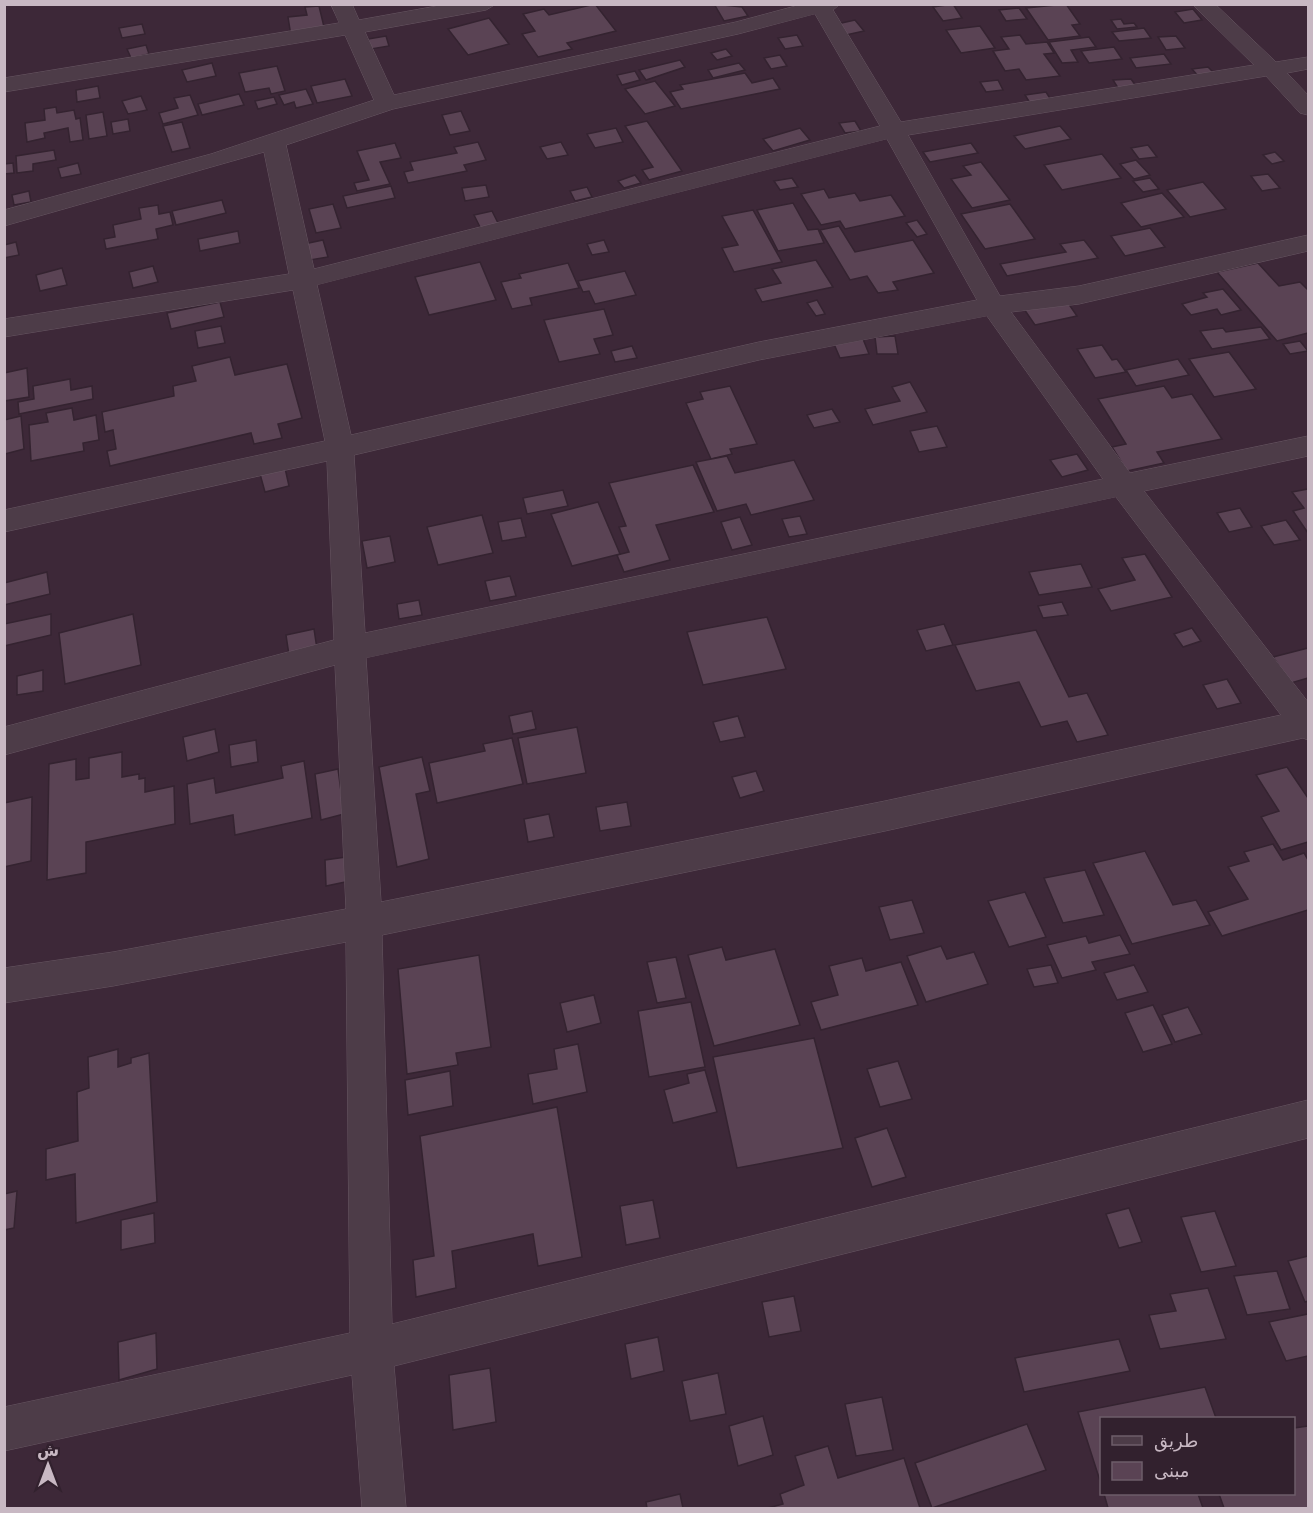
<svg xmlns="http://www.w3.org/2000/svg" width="1313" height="1513" font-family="'DejaVu Sans','Noto Sans Arabic',sans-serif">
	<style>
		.building { fill: #5a4354; stroke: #342330; stroke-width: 1.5 }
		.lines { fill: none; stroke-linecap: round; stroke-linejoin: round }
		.minor-casing { stroke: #685763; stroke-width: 1 }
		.minor { fill: #4d3c48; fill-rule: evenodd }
	</style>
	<rect width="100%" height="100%" fill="#3d2838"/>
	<g class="building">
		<path d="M595 4 616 31 567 43 572 49 538 57 522 34 535 31 523 14 544 9 549 15Z"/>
		<path d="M714 4 742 7 748 16 724 21Z"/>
		<path d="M953 4 962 18 943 21 933 7Z"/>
		<path d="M1066 4 1080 24 1072 25 1080 36 1048 40 1026 8Z"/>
		<path d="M319 6 325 31 291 36 288 17 307 15 305 7Z"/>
		<path d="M1019 8 1027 19 1006 21 999 10Z"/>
		<path d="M1193 9 1202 20 1184 23 1175 12Z"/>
		<path d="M489 18 509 44 468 55 448 29Z"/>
		<path d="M1121 19 1124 24 1134 23 1137 27 1117 29 1111 20Z"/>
		<path d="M855 20 864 31 846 35 837 24Z"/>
		<path d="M142 24 145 34 122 38 119 28Z"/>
		<path d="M980 26 995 48 961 53 946 30Z"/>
		<path d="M1144 28 1151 38 1119 41 1112 32Z"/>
		<path d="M797 35 803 46 785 49 778 38Z"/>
		<path d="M1020 35 1026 44 1047 42 1054 53 1044 54 1060 76 1026 80 1019 69 1005 71 993 51 1009 49 1001 37Z"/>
		<path d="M386 36 389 46 371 49 368 39Z"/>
		<path d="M1176 36 1185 48 1166 50 1158 37Z"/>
		<path d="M1089 37 1096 47 1071 50 1078 62 1062 63 1049 42Z"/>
		<path d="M146 45 149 54 131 58 127 49Z"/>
		<path d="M1114 47 1122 59 1089 63 1081 51Z"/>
		<path d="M726 49 732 56 717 60 711 53Z"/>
		<path d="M1164 54 1171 64 1136 68 1130 58Z"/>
		<path d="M780 55 787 66 771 69 764 58Z"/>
		<path d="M680 60 685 67 646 80 639 70Z"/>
		<path d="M212 63 216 76 187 82 182 70Z"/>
		<path d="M739 63 745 70 713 78 708 70Z"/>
		<path d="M277 66 285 91 271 94 269 88 245 92 239 73Z"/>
		<path d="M1208 67 1215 74 1199 77 1192 69Z"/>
		<path d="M635 71 640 80 622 85 617 75Z"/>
		<path d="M745 73 752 83 773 78 780 89 681 109 670 92 683 89 680 85Z"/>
		<path d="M345 79 352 96 317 103 311 86Z"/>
		<path d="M1131 79 1136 86 1118 88 1113 80Z"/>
		<path d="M998 80 1003 90 986 92 980 82Z"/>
		<path d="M655 81 675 106 645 114 625 89Z"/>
		<path d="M98 86 100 98 77 102 76 90Z"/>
		<path d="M306 89 313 104 296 108 294 102 284 105 279 95Z"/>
		<path d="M1046 92 1051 100 1030 103 1025 95Z"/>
		<path d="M239 94 244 105 202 115 198 104Z"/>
		<path d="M190 95 198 115 163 124 159 113 178 108 174 98Z"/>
		<path d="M141 96 147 110 128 114 122 101Z"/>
		<path d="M274 97 277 104 258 109 255 101Z"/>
		<path d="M56 107 57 113 74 110 76 119 80 118 83 140 70 142 68 128 44 133 45 138 27 142 25 123 45 120 44 109Z"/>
		<path d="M461 111 470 131 450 135 442 115Z"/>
		<path d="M103 112 107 136 89 139 86 115Z"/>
		<path d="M128 119 130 131 113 134 111 122Z"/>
		<path d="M647 121 682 171 649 180 642 170 653 167 625 126Z"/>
		<path d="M855 121 861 131 845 133 839 123Z"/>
		<path d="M182 122 190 148 172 152 163 126Z"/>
		<path d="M1060 126 1071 139 1025 149 1014 136Z"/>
		<path d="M616 128 623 142 595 148 587 134Z"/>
		<path d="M800 128 810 140 773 151 763 139Z"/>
		<path d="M478 142 486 160 464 165 467 171 408 183 404 172 413 170 410 162 457 153 454 147Z"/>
		<path d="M561 142 568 155 547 159 540 147Z"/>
		<path d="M395 143 401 158 380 162 390 184 357 191 354 183 369 180 357 151Z"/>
		<path d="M971 143 978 153 930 162 923 152Z"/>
		<path d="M1148 145 1157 157 1139 159 1131 148Z"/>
		<path d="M54 150 56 160 33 164V171L17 173 16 156Z"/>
		<path d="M1275 152 1284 161 1272 164 1263 155Z"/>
		<path d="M1102 154 1121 178 1062 190 1044 165Z"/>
		<path d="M1136 160 1150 175 1134 179 1120 164Z"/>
		<path d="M981 162 1010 200 972 208 951 179 971 175 963 166Z"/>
		<path d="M13 163 14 173 4 174V164Z"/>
		<path d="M78 163 81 174 61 178 58 168Z"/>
		<path d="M1268 174 1280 188 1262 191 1251 176Z"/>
		<path d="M635 175 641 183 624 188 618 181Z"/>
		<path d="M792 178 798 187 780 190 774 181Z"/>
		<path d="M1150 178 1159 189 1143 192 1133 181Z"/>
		<path d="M1203 182 1226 209 1190 217 1167 190Z"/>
		<path d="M486 185 489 197 465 201 462 188Z"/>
		<path d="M391 186 395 198 347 208 343 196Z"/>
		<path d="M587 187 592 197 575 201 570 191Z"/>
		<path d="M824 189 829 198 855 193 860 201 891 195 905 216 845 229 840 221 821 225 801 194Z"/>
		<path d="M29 191 31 202 14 205 12 195Z"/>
		<path d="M1162 193 1184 217 1141 227 1121 203Z"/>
		<path d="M222 200 226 213 176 225 172 211Z"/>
		<path d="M793 203 808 230 818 229 824 243 778 251 757 210Z"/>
		<path d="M333 204 341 228 316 233 309 209Z"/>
		<path d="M1010 204 1035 239 985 249 961 214Z"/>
		<path d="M158 205 159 214 170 212 173 225 156 229 158 239 106 249 104 239 115 237 113 225 141 219 139 208Z"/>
		<path d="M753 210 782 262 734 272 722 248 738 245 722 216Z"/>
		<path d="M492 211 499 225 481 229 474 215Z"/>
		<path d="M917 220 927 234 917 237 906 223Z"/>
		<path d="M839 226 855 252 913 240 934 273 893 282 898 290 878 293 867 276 850 280 820 230Z"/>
		<path d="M1150 228 1165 247 1125 256 1111 236Z"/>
		<path d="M238 231 240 243 200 251 198 239Z"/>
		<path d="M323 240 328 257 310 260 304 244Z"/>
		<path d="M604 240 609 252 592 255 587 244Z"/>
		<path d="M1084 240 1098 258 1007 276 1000 264 1066 252 1060 244Z"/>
		<path d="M16 242 19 255 4 258V245Z"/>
		<path d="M816 260 833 287 762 302 755 289 781 283 772 269Z"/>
		<path d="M480 262 496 300 429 315 415 277Z"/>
		<path d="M568 263 579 288 530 298 532 305 512 309 501 282 521 278 519 274Z"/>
		<path d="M1258 263 1279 286 1300 282 1308 290V333L1277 341 1217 272Z"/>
		<path d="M153 266 158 282 133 288 129 272Z"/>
		<path d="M62 268 67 285 40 291 36 275Z"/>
		<path d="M625 271 636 295 595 304 589 291 583 292 578 281Z"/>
		<path d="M1223 289 1241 310 1221 315 1217 309 1191 315 1182 304 1207 297 1203 293Z"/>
		<path d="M817 300 825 314 816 316 807 303Z"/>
		<path d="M1066 300 1077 316 1035 325 1024 309Z"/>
		<path d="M220 302 224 317 171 329 167 313Z"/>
		<path d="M604 309 613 335 594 339 600 354 559 362 544 320Z"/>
		<path d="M221 326 225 343 198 348 195 331Z"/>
		<path d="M1261 327 1270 339 1212 349 1200 331 1223 328 1226 332Z"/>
		<path d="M895 336 898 354H877L875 337Z"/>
		<path d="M863 339 869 354 840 358 834 344Z"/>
		<path d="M1300 341 1308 351 1290 354 1283 344Z"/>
		<path d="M1102 345 1112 360 1117 359 1126 372 1095 378 1077 349Z"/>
		<path d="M632 346 637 358 615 362 611 351Z"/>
		<path d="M1229 352 1256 389 1214 397 1189 359Z"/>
		<path d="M230 357 235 375 287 364 302 418 278 424 282 438 254 444 251 433 110 466 107 451 116 449 113 430 105 432 102 412 174 396 173 386 196 381 192 366Z"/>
		<path d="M1178 359 1189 375 1136 386 1126 370Z"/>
		<path d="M27 368 29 397 4 401V373Z"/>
		<path d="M70 379 71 390 92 386 93 399 19 414 18 402 34 399 33 386Z"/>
		<path d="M910 382 927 412 873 425 865 409 900 401 892 387Z"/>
		<path d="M730 386 757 444 730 449 732 454 711 459 686 403 703 399 700 392Z"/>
		<path d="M1164 386 1172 398 1192 394 1222 439 1157 452 1164 463 1127 471 1112 447 1126 444 1098 399Z"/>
		<path d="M72 408 74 420 96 415 99 440 83 443 84 451 31 461 29 425 48 422 46 413Z"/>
		<path d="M832 409 840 422 814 428 807 415Z"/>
		<path d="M21 416 24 449 5 454 4 420Z"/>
		<path d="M937 426 947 447 919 452 910 431Z"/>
		<path d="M1077 454 1088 470 1062 477 1050 460Z"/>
		<path d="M727 456 735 473 794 460 814 500 751 515 746 504 717 511 696 462Z"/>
		<path d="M693 465 714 512 656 525 670 560 624 572 617 555 629 552 619 527 626 526 609 483Z"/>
		<path d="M285 468 289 486 265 492 260 474Z"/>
		<path d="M1308 489V533L1293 511 1304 508 1292 492Z"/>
		<path d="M563 490 568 506 527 514 523 498Z"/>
		<path d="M598 502 620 554 572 566 551 514Z"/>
		<path d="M1240 508 1252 527 1229 532 1217 513Z"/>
		<path d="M482 515 493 553 438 565 427 527Z"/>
		<path d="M800 516 807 534 789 537 782 519Z"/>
		<path d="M740 517 752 545 732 550 721 522Z"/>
		<path d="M521 518 526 537 502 541 498 522Z"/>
		<path d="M1286 520 1300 540 1274 545 1261 526Z"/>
		<path d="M390 536 395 562 367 568 362 541Z"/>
		<path d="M1145 554 1172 597 1111 611 1098 589 1135 580 1122 558Z"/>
		<path d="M1081 564 1092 587 1039 595 1029 572Z"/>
		<path d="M47 572 50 594 4 605V583Z"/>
		<path d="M510 576 516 596 490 601 485 581Z"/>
		<path d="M419 600 422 615 399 619 397 604Z"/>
		<path d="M1062 602 1068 615 1043 618 1038 606Z"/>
		<path d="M51 614V635L4 646V624Z"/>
		<path d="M133 614 141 665 65 684 59 633Z"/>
		<path d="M767 617 786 669 703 685 687 632Z"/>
		<path d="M944 624 953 645 926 651 917 630Z"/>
		<path d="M1192 628 1201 641 1183 647 1174 634Z"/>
		<path d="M314 629 317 649 289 655 286 635Z"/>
		<path d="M1036 630 1069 697 1087 693 1108 735 1077 742 1067 721 1041 727 1019 682 976 691 955 645Z"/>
		<path d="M1308 648V678L1291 683 1273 657Z"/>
		<path d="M43 670V691L17 695V676Z"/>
		<path d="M1227 679 1241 703 1217 709 1203 685Z"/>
		<path d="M532 711 536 729 513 734 509 716Z"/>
		<path d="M738 716 745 737 720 742 713 722Z"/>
		<path d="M577 727 586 773 527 784 518 738Z"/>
		<path d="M215 729 219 752 187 761 183 737Z"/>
		<path d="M512 738 523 784 437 803 429 763 485 751 483 744Z"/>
		<path d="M256 740 258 762 231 767 229 745Z"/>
		<path d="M122 752V777L139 774V779L145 778V792L174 786 175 824 86 842V873L47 880 49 764 76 759V780L89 778V758Z"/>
		<path d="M422 757 430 791 416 794 429 859 397 867 379 767Z"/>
		<path d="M304 761 312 818 235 835 233 815 190 824 187 784 214 778 216 793 283 778 281 766Z"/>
		<path d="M1287 767 1308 798V842L1281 850 1261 817 1279 811 1256 775Z"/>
		<path d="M338 769 344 814 321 820 315 774Z"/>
		<path d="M756 771 764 791 740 798 732 777Z"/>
		<path d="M32 797 31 861 4 867V803Z"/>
		<path d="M627 802 631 826 600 831 596 807Z"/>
		<path d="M549 814 554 837 528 842 524 819Z"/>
		<path d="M1273 844 1283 860 1304 853 1308 860V910L1222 936 1208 912 1248 899 1228 867 1249 861 1244 852Z"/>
		<path d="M1145 851 1173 905 1196 900 1210 925 1132 944 1093 863Z"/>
		<path d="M353 856 355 880 326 886 325 860Z"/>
		<path d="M1085 870 1104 915 1063 923 1044 878Z"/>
		<path d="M1025 892 1046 937 1009 947 988 901Z"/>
		<path d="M912 900 924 933 890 940 879 907Z"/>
		<path d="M1120 935 1130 954 1092 962 1096 970 1062 978 1047 945 1086 936 1089 943Z"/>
		<path d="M941 946 947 959 974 952 988 984 926 1002 907 956Z"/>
		<path d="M722 947 726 960 775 949 800 1025 714 1046 688 955Z"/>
		<path d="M479 955 491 1047 456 1053 458 1065 407 1074 398 969Z"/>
		<path d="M676 957 686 998 657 1003 647 962Z"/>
		<path d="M862 958 866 971 901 962 918 1005 821 1030 811 1002 838 995 829 966Z"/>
		<path d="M1051 965 1058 983 1034 987 1027 969Z"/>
		<path d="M1134 965 1148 992 1117 1000 1104 973Z"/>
		<path d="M594 995 601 1023 567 1032 560 1003Z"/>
		<path d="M691 1002 705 1067 649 1077 638 1011Z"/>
		<path d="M1153 1005 1172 1044 1143 1052 1125 1013Z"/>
		<path d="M1188 1007 1202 1034 1175 1042 1162 1015Z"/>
		<path d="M814 1038 843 1148 737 1168 713 1057Z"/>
		<path d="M578 1044 587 1092 533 1104 528 1074 557 1069 554 1049Z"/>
		<path d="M118 1049V1067L131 1063V1058L149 1053 157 1202 76 1223 75 1174 46 1180V1149L78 1141 77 1092 89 1088 88 1057Z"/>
		<path d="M898 1061 912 1099 880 1107 867 1069Z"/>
		<path d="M705 1070 717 1112 673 1123 664 1090 689 1083 687 1074Z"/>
		<path d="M450 1071 453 1106 408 1115 405 1080Z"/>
		<path d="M557 1107 582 1257 538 1266 533 1234 452 1251 456 1288 416 1297 413 1260 434 1256 420 1136Z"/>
		<path d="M887 1128 906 1177 872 1187 855 1138Z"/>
		<path d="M17 1191 14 1228 4 1230V1194Z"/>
		<path d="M653 1200 660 1238 626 1245 620 1206Z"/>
		<path d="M1129 1208 1142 1242 1119 1248 1106 1214Z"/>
		<path d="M1215 1211 1236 1266 1201 1272 1181 1217Z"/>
		<path d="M154 1213 155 1243 121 1250V1220Z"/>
		<path d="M1308 1256V1301L1305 1302 1288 1261Z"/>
		<path d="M1277 1271 1290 1309 1247 1315 1234 1276Z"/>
		<path d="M1208 1288 1226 1339 1160 1349 1149 1315 1176 1311 1170 1294Z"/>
		<path d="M794 1296 801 1331 769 1337 762 1302Z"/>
		<path d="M1308 1314V1356L1286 1361 1269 1322Z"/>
		<path d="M156 1333 157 1369 119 1380 118 1342Z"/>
		<path d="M658 1337 664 1371 631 1379 625 1344Z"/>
		<path d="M1119 1339 1130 1371 1024 1392 1015 1358Z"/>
		<path d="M490 1368 496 1422 453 1430 449 1375Z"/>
		<path d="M718 1373 726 1414 690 1421 682 1381Z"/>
		<path d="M1205 1387 1216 1418H1102V1487L1078 1412Z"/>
		<path d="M882 1397 893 1450 856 1456 845 1404Z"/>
		<path d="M763 1416 773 1455 738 1466 729 1426Z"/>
		<path d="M1027 1424 1046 1470 932 1508 915 1463Z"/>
		<path d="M1308 1426V1508H1224L1219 1494H1294V1428Z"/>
		<path d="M828 1446 838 1478 904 1458 920 1508H768L783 1504 780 1494 804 1485 795 1456Z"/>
		<path d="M680 1494 683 1508H647L646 1502Z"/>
		<path d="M1104 1494H1198L1203 1508H1108Z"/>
	</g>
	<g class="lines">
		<defs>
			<path id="minor" d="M331 4H352L359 20 448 4H496L486 10 365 32 394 95 736 22 803 4H840L833 10 901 122 1254 65 1192 4H1215L1276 62 1308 57V69L1287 73 1308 95V115L1300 113 1266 76 908 135 1000 296 1079 286 1308 235V251L1079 304 1011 312 1130 473 1308 436V456L1144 491 1308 702V740L1303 738 885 831 382 935 392 1324 1308 1100V1138L394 1366 406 1508H362L352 1375 4 1451V1407L350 1333 346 942 113 986 4 1003V968L113 952 346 909 335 665 4 755V727L334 640 327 461 4 532V510L325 441 293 290 4 337V319L289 274 264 152 4 226V210L211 154 374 100 345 35 4 92V78L339 23ZM815 14 880 126 314 269 286 145 393 109 738 34ZM887 139 977 300 759 342 351 435 317 285ZM987 316 1103 479 365 633 354 455 759 360ZM1116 497 1281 715 885 801 381 902 366 658Z"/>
		</defs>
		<use href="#minor" class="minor-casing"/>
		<use href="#minor" class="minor"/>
	</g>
	<rect width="1313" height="1513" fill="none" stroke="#c8b8c3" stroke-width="12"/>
	<rect x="1100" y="1417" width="195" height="78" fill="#32212e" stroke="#6e5d6a" stroke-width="1.5"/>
	<rect x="1112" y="1436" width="30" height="9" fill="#4d3c48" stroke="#6e5d6a" stroke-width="1.5"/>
	<text x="1154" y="1447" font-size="18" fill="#c8b8c3">طريق</text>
	<rect x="1112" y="1462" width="30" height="18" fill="#5a4354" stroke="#6e5d6a" stroke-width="1.5"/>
	<text x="1154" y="1477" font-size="18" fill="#c8b8c3">مبنى</text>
	<g transform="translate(48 1465)" stroke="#32212e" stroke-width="4.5" paint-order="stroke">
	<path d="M0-4.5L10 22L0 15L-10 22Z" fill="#c8b8c3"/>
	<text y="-9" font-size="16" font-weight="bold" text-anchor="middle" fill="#c8b8c3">ش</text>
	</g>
</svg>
